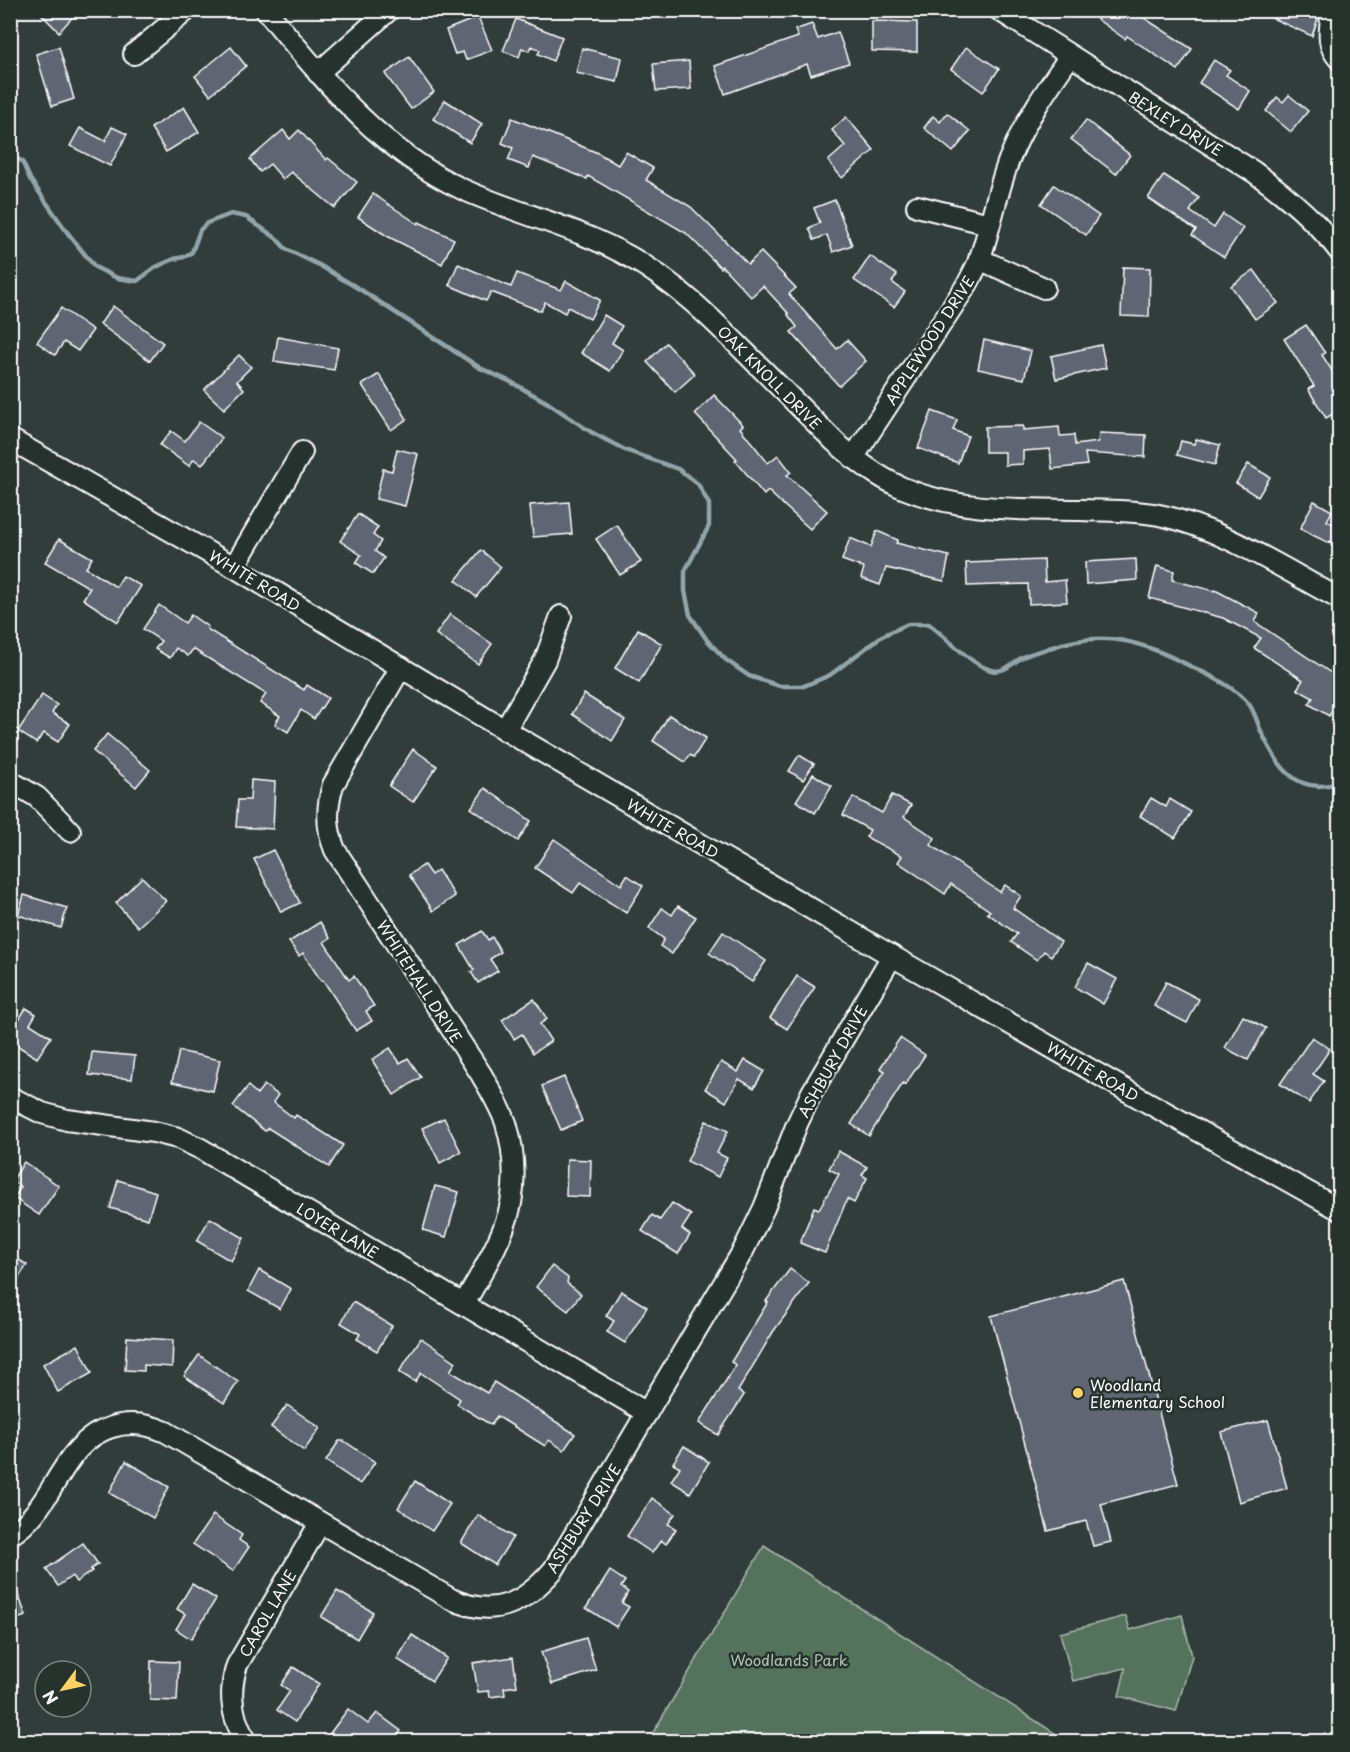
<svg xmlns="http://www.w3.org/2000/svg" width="1350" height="1752" font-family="'Playpen Sans',sans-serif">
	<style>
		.green { fill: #55735c; stroke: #aab9ae; stroke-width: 1.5 }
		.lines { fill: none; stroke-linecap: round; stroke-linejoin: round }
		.stream { stroke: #92a6aa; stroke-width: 4.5 }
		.building { fill: #5e6572; stroke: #fff; stroke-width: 1.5 }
		.minor-casing { stroke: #fff; stroke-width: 24 }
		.minor { stroke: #26332d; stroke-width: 20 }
		.poi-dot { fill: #ffd166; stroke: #26332d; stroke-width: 2 }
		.labels { text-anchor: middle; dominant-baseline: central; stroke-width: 5; stroke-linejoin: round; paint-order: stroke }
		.street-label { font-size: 15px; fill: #fff; stroke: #26332d }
		.poi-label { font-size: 15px; fill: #fff; stroke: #26332d; text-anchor: start }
		.park-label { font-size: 15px; fill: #b2c0b6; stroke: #26332d }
	</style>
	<rect width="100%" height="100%" fill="#313d3b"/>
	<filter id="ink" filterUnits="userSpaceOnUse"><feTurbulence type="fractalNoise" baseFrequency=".0167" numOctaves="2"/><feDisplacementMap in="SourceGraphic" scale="12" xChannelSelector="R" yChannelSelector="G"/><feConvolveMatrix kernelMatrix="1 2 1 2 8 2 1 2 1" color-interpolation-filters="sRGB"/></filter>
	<g filter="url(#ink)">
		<g class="green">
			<path d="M764 1546 1067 1741H648Z"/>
			<path d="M1182 1615 1192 1656 1176 1711 1119 1696 1125 1671V1668L1073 1681 1060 1633 1126 1616 1130 1630Z"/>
		</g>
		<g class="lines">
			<path class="stream" d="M10 159 15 158 22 161 30 179 67 232 95 267 117 278 137 281 156 267 174 259 184 257 192 252 200 230 207 223 231 214 246 217 276 238 286 249 319 265 361 290 480 368 511 382 548 403 591 432 625 450 678 469 698 484 709 504V526L685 571V591L690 615 707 640 726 660 749 676 780 686H804L830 675 882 636 908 624H929C946 637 972 665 991 670 1004 674 1013 662 1023 657 1031 653 1041 651 1049 648 1107 629 1140 641 1192 667 1211 676 1235 687 1249 704 1254 711 1257 721 1260 729 1277 764 1295 798 1340 782"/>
		</g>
		<g class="building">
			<path d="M37 10H79L59 32Z"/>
			<path d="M1084 10H1132L1192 49 1178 70 1127 36 1125 39Z"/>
			<path d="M1254 10H1309L1319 15 1312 36Z"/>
			<path d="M478 17 492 50 466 60 463 52 455 54 446 30Z"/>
			<path d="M516 19 562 37 553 61 538 54 540 50 532 46 529 51 522 48 519 57 503 51Z"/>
			<path d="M872 21 917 22V52L872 51Z"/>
			<path d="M812 24 818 39 838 32 849 63 811 75 807 64 725 94 715 66 798 37 795 30Z"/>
			<path d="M59 47 74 99 52 106 36 54Z"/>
			<path d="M231 47 246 66 210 95 195 76Z"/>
			<path d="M966 47 999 69 983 92 951 69Z"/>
			<path d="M582 48 622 58 617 82 576 73Z"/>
			<path d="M409 57 434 92 411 109 385 74Z"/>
			<path d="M1214 60 1230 70 1226 75 1250 91 1239 109 1199 83Z"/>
			<path d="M689 61 691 89 656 91 653 64Z"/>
			<path d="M1289 95 1308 111 1291 132 1266 111 1277 97 1283 102Z"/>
			<path d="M445 100 482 124 470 143 433 119Z"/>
			<path d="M184 107 199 132 166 152 151 128Z"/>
			<path d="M947 113 970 131 953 152 924 128 933 116 940 122Z"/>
			<path d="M846 117 874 150 842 178 828 161 845 146 832 130Z"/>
			<path d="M512 118 598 153 618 165 626 152 653 168 646 180 691 207 748 264 761 252 796 288 789 294 837 349 847 340 866 361 839 386 791 332 797 327 788 315 789 314 763 286 751 297 722 266 721 268 686 233 588 176 587 179 533 157 529 168 508 160 513 148 502 143Z"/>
			<path d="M1086 120 1130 155 1116 174 1071 139Z"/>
			<path d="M112 127 127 134 110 166 70 146 80 128 105 141Z"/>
			<path d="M283 130 290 139 299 130 326 160 328 158 357 182 335 208 291 172 283 179 270 164 260 172 250 159Z"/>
			<path d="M1164 175 1199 198 1190 211 1214 228 1223 214 1243 228 1224 257 1192 235 1196 230 1148 198Z"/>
			<path d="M1054 185 1099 216 1086 235 1041 204Z"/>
			<path d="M373 194 418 224 419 222 454 239 442 264 387 236 358 217Z"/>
			<path d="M835 200 852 245 833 252 827 235 814 240 809 228 820 223 814 208Z"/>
			<path d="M870 256 897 275 892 282 905 292 894 307 854 280Z"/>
			<path d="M458 264 511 287 517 273 561 290 566 281 600 300 590 319 568 307 565 313 545 302 541 311 491 292 486 301 449 285Z"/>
			<path d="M1123 267 1150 268 1149 317 1121 316Z"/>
			<path d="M1254 270 1278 303 1255 319 1231 286Z"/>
			<path d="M113 306 163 343 150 361 100 324Z"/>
			<path d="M61 308 93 330 78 351 64 342 55 355 37 342Z"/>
			<path d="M604 315 622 326 612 343 623 350 610 371 581 353Z"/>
			<path d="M1306 325 1325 353 1322 355 1340 383V410L1326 418 1308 389 1314 386 1284 339Z"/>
			<path d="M278 337 338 348 334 370 274 361Z"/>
			<path d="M984 340 1031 351 1024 379 978 369Z"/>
			<path d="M666 343 695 374 675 392 647 362Z"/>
			<path d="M1101 345 1106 368 1056 379 1051 356Z"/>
			<path d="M239 355 251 367 237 381 244 389 224 409 204 390Z"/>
			<path d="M379 374 407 419 391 430 362 385Z"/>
			<path d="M714 395 743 425 740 428 768 463 778 455 791 472 787 475 827 511 810 529 768 491 764 495 735 460 737 459 695 414Z"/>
			<path d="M932 411 957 420 953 430 968 436 958 463 918 448Z"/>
			<path d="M199 422 222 438 202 465 194 459 189 466 160 445 171 431 185 441Z"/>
			<path d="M1023 426V430L1059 427 1060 436 1074 435 1075 445 1098 442 1099 433 1146 435 1145 457 1085 453 1087 465 1052 469 1050 449 1023 451V464L1005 465V452H985V427Z"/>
			<path d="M1196 439 1220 445 1215 465 1177 455 1181 441 1194 444Z"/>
			<path d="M397 449 418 454 405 506 376 499 383 469 392 471Z"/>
			<path d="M1248 464 1270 477 1258 497 1236 483Z"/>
			<path d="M1314 501 1332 511 1327 521 1340 527V547L1330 541 1329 543 1300 529Z"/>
			<path d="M569 502 572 534 533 537 530 505Z"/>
			<path d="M358 514 378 527 373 535 381 541 375 551 384 558 373 574 356 563 361 555 340 541Z"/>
			<path d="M617 525 641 562 620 575 596 539Z"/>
			<path d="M877 531 898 540 896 543 949 556 944 581 886 568 880 585 861 578 864 568 842 560 850 538 871 547Z"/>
			<path d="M59 539 92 558 86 568 116 587 123 576 141 586 118 622 83 599 90 588 45 562Z"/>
			<path d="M481 550 501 567 476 597 456 580Z"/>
			<path d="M1136 559 1137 580 1086 584 1085 562Z"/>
			<path d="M1044 560 1045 582 1065 580 1067 602 1029 604 1028 584 967 586 966 563Z"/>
			<path d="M1157 566 1174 571 1172 580 1214 591 1215 590 1259 613 1255 622 1331 673 1340 658V698L1329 716 1309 704 1313 698 1297 689 1303 680 1254 648 1261 638 1223 618 1149 598Z"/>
			<path d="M159 605 185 623 191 615 208 627 207 629 304 690 307 685 328 698 314 719 301 710 288 732 275 724 280 716 260 703 266 694 193 649 188 656 176 648 170 658 155 649 161 641 143 629Z"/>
			<path d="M450 614 492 644 478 664 436 634Z"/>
			<path d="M638 629 662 644 639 683 615 668Z"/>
			<path d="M584 694 625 720 612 741 572 714Z"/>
			<path d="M42 695 57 705 52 713 70 724 58 742 44 733 36 743 18 731Z"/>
			<path d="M669 715 706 738 694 757 690 755 685 762 653 741Z"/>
			<path d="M107 734 150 770 136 787 93 751Z"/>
			<path d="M413 749 437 766 413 802 389 786Z"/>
			<path d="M799 755 814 764 803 780 789 771Z"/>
			<path d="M813 774 832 786 815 813 796 801Z"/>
			<path d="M251 780 275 782 273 829 236 827 238 800H250Z"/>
			<path d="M485 788 531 821 518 841 471 808Z"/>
			<path d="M892 795 911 805 904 817 935 838 931 845 1000 892 1005 885 1021 896 1013 908 1061 942 1051 956 1044 951 1037 960 1011 942 1017 934 987 913 990 911 951 884 945 894 898 862 902 856 866 837 870 830 843 815 853 797 882 813Z"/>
			<path d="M1151 798 1166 807 1170 799 1191 812 1175 838 1140 816Z"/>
			<path d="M554 839 621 885 627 875 643 886 626 913 580 883 573 893 535 868Z"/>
			<path d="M273 850 300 903 281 912 254 859Z"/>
			<path d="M424 865 431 875 438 870 455 896 433 911 409 875Z"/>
			<path d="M142 877 166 901 138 927 116 903Z"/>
			<path d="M24 895 67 908 61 928 18 915Z"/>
			<path d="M678 906 696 917 672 954 660 946 664 939 649 928 662 908 672 915Z"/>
			<path d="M320 922 330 938 324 942 349 980 354 976 374 1006 366 1011 372 1021 356 1031 323 980 321 981 303 953 299 956 289 942Z"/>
			<path d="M482 931 488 940 492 937 501 952 490 959 498 971 478 983 471 972 474 970 459 945Z"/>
			<path d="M723 932 766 961 752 982 709 953Z"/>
			<path d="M1088 963 1117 979 1103 1004 1075 987Z"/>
			<path d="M797 976 815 987 787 1029 770 1018Z"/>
			<path d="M1166 982 1199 999 1187 1023 1154 1006Z"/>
			<path d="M534 999 547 1019 540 1024 551 1041 533 1053 522 1034 514 1039 502 1020Z"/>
			<path d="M26 1008 36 1014 30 1024 51 1037 37 1058 10 1041V1012L20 1018Z"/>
			<path d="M1243 1016 1266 1028 1248 1060 1225 1048Z"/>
			<path d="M1312 1037 1330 1049 1313 1074 1324 1081 1309 1103 1280 1084Z"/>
			<path d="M900 1038 925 1055 905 1085 903 1083 869 1136 851 1124 885 1071 880 1068Z"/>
			<path d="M390 1048 400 1063 408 1058 421 1077 394 1095 372 1060Z"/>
			<path d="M179 1051 220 1060 213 1091 172 1082Z"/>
			<path d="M92 1052 135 1056 132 1079 89 1075Z"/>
			<path d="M745 1060 764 1071 754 1088 739 1079 726 1102 705 1089 721 1062 738 1072Z"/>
			<path d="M564 1077 582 1121 561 1130 542 1086Z"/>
			<path d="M264 1085 278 1095 273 1102 294 1118 296 1115 343 1145 329 1167 268 1128 265 1131 233 1106 248 1086 257 1094Z"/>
			<path d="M444 1118 461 1152 440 1163 422 1128Z"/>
			<path d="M706 1121 728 1131 717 1153 727 1158 718 1177 687 1161Z"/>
			<path d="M838 1151 867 1167 862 1175 867 1178 854 1203 847 1199 825 1253 800 1243 814 1207 819 1209 839 1174 829 1169Z"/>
			<path d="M567 1159 591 1160 590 1197 566 1196Z"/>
			<path d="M24 1162 59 1186 39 1215 14 1198 21 1187 12 1181Z"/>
			<path d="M118 1180 156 1192 148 1219 110 1208Z"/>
			<path d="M435 1186 459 1192 446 1237 423 1230Z"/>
			<path d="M672 1203 691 1215 682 1229 690 1235 678 1254 642 1231 652 1215 660 1220Z"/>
			<path d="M210 1218 244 1238 231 1261 197 1241Z"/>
			<path d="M10 1254 27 1265 10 1291Z"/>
			<path d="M552 1266 568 1278 567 1283 581 1294 568 1311 536 1287Z"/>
			<path d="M790 1269 809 1283 773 1332 738 1391 744 1395 718 1435 699 1423 736 1365 731 1362 768 1302 766 1301Z"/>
			<path d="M259 1270 291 1289 280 1309 248 1291Z"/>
			<path d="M1124 1281 1178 1484 1101 1504 1111 1542 1093 1546 1086 1521 1048 1531 991 1316Z"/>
			<path d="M621 1291 647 1307 625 1343 607 1332 614 1321 606 1316Z"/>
			<path d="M353 1302 392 1326 377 1351 357 1339 360 1334 341 1323Z"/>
			<path d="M127 1337 173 1340 172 1367 144 1365V1371L125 1370Z"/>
			<path d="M421 1338 456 1362 450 1371 487 1393 494 1382 575 1434 564 1450 549 1440 545 1446 497 1416 491 1425 457 1404 460 1399 421 1373 415 1382 399 1372Z"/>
			<path d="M78 1345 92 1373 58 1392 43 1364Z"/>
			<path d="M199 1355 238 1382 224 1403 184 1376Z"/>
			<path d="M287 1405 320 1428 304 1451 271 1427Z"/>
			<path d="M1268 1420 1287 1488 1239 1502 1221 1432Z"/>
			<path d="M339 1441H344L375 1462 360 1484 326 1461Z"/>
			<path d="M684 1446 709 1462 690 1493 671 1481 680 1467 673 1463Z"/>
			<path d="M126 1461 169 1487 153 1518 109 1493Z"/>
			<path d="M415 1481 450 1504 432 1531 398 1508Z"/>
			<path d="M652 1498 675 1514 668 1524 676 1529 666 1544 661 1540 652 1553 627 1536Z"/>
			<path d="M213 1515 242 1535 239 1540 249 1547 233 1571 193 1544Z"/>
			<path d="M478 1515 513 1537 495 1565 461 1543Z"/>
			<path d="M83 1543 98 1564 91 1569 92 1571 76 1582 72 1576 58 1586 46 1569Z"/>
			<path d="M610 1571 625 1581 621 1587 628 1592 622 1603 629 1607 616 1627 586 1608Z"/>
			<path d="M12 1577 26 1616 10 1621V1578Z"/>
			<path d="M192 1584 216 1599 191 1639 176 1629 185 1614 177 1609Z"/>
			<path d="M337 1591 373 1612 357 1639 321 1617Z"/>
			<path d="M412 1635 447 1658 432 1681 397 1659Z"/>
			<path d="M586 1638 596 1670 552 1684 541 1652Z"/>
			<path d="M513 1657 517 1686 504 1688 505 1695 490 1697 489 1691 478 1692 473 1663Z"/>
			<path d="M151 1661 179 1662 177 1701 150 1700Z"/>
			<path d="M293 1667 319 1684 295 1722 277 1710 290 1691 281 1685Z"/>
			<path d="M348 1709 368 1724 377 1713 401 1731 393 1742H335L328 1736Z"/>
		</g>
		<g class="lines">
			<defs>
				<g id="minor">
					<path d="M266 10C323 79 379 150 462 189 517 214 577 227 630 257 677 283 714 321 752 359 779 386 807 414 835 442 856 460 877 477 903 488 960 512 1020 509 1082 510 1107 511 1134 510 1159 515 1222 528 1283 569 1340 599"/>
					<path d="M999 10 1254 172C1286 195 1316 220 1340 252"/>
					<path d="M1332 10C1330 30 1325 44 1340 60"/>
					<path d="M134 54 187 10"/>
					<path d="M318 73 389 10"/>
					<path d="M917 206 989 224"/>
					<path d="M979 259 1044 288"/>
					<path d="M10 439 234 567 505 730 892 956 1138 1097 1340 1210"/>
					<path d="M853 458 968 283C972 275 977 266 980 258 991 225 997 192 1009 160 1024 122 1047 89 1070 56"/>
					<path d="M234 567 302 452"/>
					<path d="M401 667 333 785C326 808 326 828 335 850L481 1074C490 1090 500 1106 506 1123 516 1156 517 1195 504 1227 494 1254 478 1279 464 1304"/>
					<path d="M505 730 545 660 561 616"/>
					<path d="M10 781 37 797 70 831"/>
					<path d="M10 1097 42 1113 67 1120 154 1132 178 1138 201 1149 647 1413"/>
					<path d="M10 1535C55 1509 60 1442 112 1427 131 1421 148 1424 166 1432L451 1599C495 1619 525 1603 554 1569L743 1251 764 1208 797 1124 812 1092 892 956"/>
					<path d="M247 1742C231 1718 228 1693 237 1665L320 1523"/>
				</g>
			</defs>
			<use href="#minor" class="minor-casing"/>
			<use href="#minor" class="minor"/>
		</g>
	</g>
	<circle class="poi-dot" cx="1078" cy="1393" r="6"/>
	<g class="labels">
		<g class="street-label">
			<text transform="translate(1176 123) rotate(32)">BEXLEY DRIVE</text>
			<text transform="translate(929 340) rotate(-57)">APPLEWOOD DRIVE</text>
			<text transform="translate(770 377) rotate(45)">OAK KNOLL DRIVE</text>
			<text transform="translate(255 580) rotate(31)">WHITE ROAD</text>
			<text transform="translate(673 828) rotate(30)">WHITE ROAD</text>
			<text transform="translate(420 981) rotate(57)">WHITEHALL DRIVE</text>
			<text transform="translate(832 1061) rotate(-61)">ASHBURY DRIVE</text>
			<text transform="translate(1093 1071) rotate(30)">WHITE ROAD</text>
			<text transform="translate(338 1230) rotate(31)">LOYER LANE</text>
			<text transform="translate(583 1518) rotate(-58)">ASHBURY DRIVE</text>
			<text transform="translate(267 1613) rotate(-60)">CAROL LANE</text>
		</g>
		<g class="poi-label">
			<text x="1090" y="1384">Woodland<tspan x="1090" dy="17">Elementary School</tspan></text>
		</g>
		<g class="park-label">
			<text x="789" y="1659">Woodlands Park</text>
		</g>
	</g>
	<rect width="1350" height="1752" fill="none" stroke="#26332d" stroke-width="36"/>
	<rect x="18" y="18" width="1314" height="1716" fill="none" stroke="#fff" stroke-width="2" filter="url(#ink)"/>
	<g transform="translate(63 1689) rotate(237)"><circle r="28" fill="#26332d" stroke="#7d8581" stroke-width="1.5"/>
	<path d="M0-4.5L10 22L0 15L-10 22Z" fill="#ffd166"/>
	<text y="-9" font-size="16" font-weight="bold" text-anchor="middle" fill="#ffffff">N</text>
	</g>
</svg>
